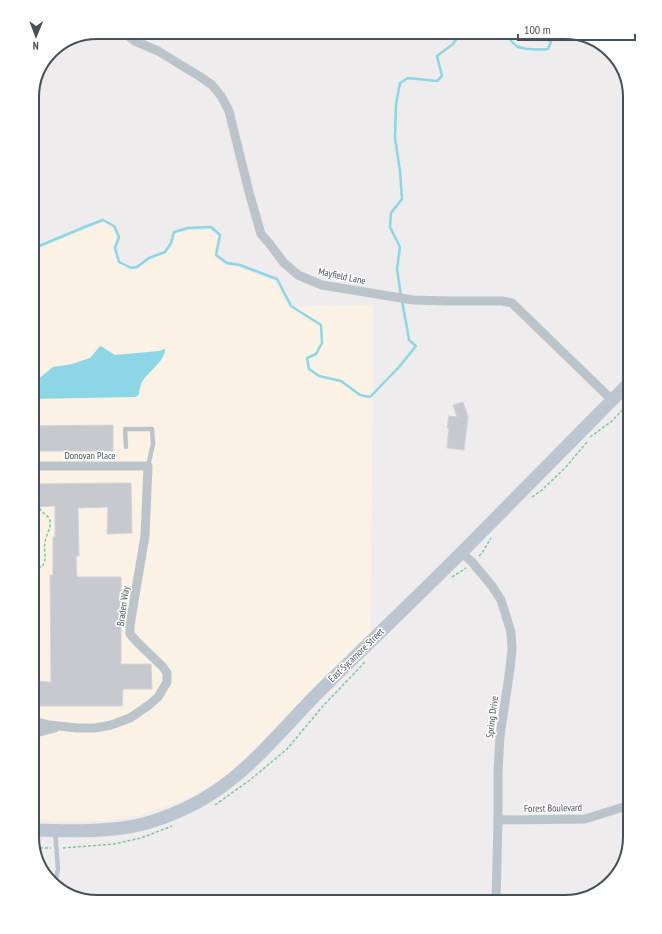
<svg xmlns="http://www.w3.org/2000/svg" width="662" height="934" font-family="'PT Sans Narrow',sans-serif">
	<style>
		.commercial { fill: #faf3e5 }
		.water { fill: #8cd6e6 }
		.lines { fill: none; stroke-linecap: round; stroke-linejoin: round }
		.stream { stroke: #8cd6e6; stroke-width: 2.5 }
		.building { fill: #c7c9cf; stroke: #d1d3d8 }
		.path { stroke: #77c79d; stroke-width: 1.5; stroke-dasharray: 3 2; stroke-linecap: butt }
		.lane { stroke: #bbc4cb; stroke-width: 4.5 }
		.street { stroke: #bbc4cb; stroke-width: 9 }
		.secondary { stroke: #bbc6d0; stroke-width: 13 }
		.labels { text-anchor: middle; dominant-baseline: central; stroke-width: 3; stroke-linejoin: round; paint-order: stroke }
		.street-label { font-size: 10px; fill: #465059; stroke: #fff }
		.rim { fill: none; stroke: #465059; stroke-width: 2 }
	</style>
	<rect width="100%" height="100%" fill="#efeced"/>
	<path class="commercial" d="M104 222 113 227 117 236 113 247 118 262 130 269H138L151 259 165 254 173 245 176 234 187 231 209 230 218 236 214 256 225 265 241 268 274 281 289 307 373 305 371 636 227 776 189 798 143 815 107 821H32V251Z"/>
	<path class="water" d="M101 346 115 355 159 351 165 349C166 360 147 373 142 382 140 386 139 391 139 395L135 397 32 399V384L53 367 72 364 90 358 96 351 99 347Z"/>
	<g class="lines">
		<g class="stream">
			<path d="M505 32C508 37 513 44 518 47 528 50 539 50 548 49L551 42 540 35 541 32"/>
			<path d="M32 249 87 226 103 220 114 226 119 237 115 248 119 262 131 268 137 267 149 258 165 252 171 243 174 232 188 228 211 227 220 235 216 255 227 263 240 265 277 279 291 306 321 325 322 343 316 354 307 358 309 369 319 376 341 381 360 395 370 397 399 367 416 346 409 340 407 328 402 301"/>
			<path d="M401 296 397 269 400 247 390 227 391 213 402 199 400 171 395 138 396 104 400 83 408 78 437 81 442 76 437 56 453 44 460 34 464 32"/>
		</g>
	</g>
	<g class="building">
		<path d="M463 402 468 417 464 450 447 448 449 428H447L449 416 457 417 453 405Z"/>
		<path d="M113 425V451H32V426Z"/>
		<path d="M131 483 132 533 107 534 108 507 78 508 79 556H76L77 577H121V664H151L152 689H123L122 706H34L33 681 51 682 50 575H53V537H55V506L32 507V484Z"/>
	</g>
	<g class="lines">
		<g class="path">
			<path d="M590 437 612 421 630 402"/>
			<path d="M532 497 542 490 565 468 587 442"/>
			<path d="M479 556 482 553 491 538"/>
			<path d="M32 576V567H42C48 557 43 552 45 542 46 535 51 529 50 521 48 514 41 513 39 507"/>
			<path d="M452 577 466 568"/>
			<path d="M215 805 250 780 287 749 323 706 365 662"/>
			<path d="M35 848H51"/>
			<path d="M63 848 114 844 141 838 172 826"/>
		</g>
		<g class="lane">
			<path d="M126 447 125 429H152L153 444 148 466"/>
			<path d="M55 883 58 869 55 831"/>
		</g>
		<g class="street">
			<path d="M123 32 135 41 158 51 199 76 212 85 221 96 229 111 249 192 261 234 269 243 284 263 298 275 322 285 413 300 448 301H502L512 303 612 400"/>
			<path d="M461 552 472 562 492 586 501 600 511 632 512 649 510 669 500 736 498 772V820L496 902"/>
			<path d="M630 563C628 554 625 533 630 525"/>
			<path d="M32 720 40 723 49 725 77 728H95L111 725 130 718 149 705 158 697 167 682V673L163 667 138 643 130 634V626L134 601 145 536 148 466H38L32 468"/>
			<path d="M32 734 55 728"/>
			<path d="M498 820 585 819 630 805"/>
		</g>
		<path class="secondary" d="M32 830C64 831 97 832 129 827 153 823 177 813 198 802 250 774 285 724 327 684 372 640 418 596 463 551 519 495 574 438 630 382"/>
	</g>
	<g class="labels">
		<g class="street-label">
			<text transform="translate(342 276) rotate(12)">Mayfield Lane</text>
			<text x="90" y="455">Donovan Place</text>
			<text transform="translate(123 606) rotate(-82)">Braden Way</text>
			<text transform="translate(356 655) rotate(-44)">East Sycamore Street</text>
			<text transform="translate(492 717) rotate(-83)">Spring Drive</text>
			<text transform="translate(553 808) rotate(-1)">Forest Boulevard</text>
		</g>
	</g>
	<path d="M0 0H662V934H0ZM97 39H565A58 58 0 0 1 623 97V837A58 58 0 0 1 565 895H97A58 58 0 0 1 39 837V97A58 58 0 0 1 97 39Z" fill="#fff" fill-rule="evenodd"/>
	<path class="rim" d="M97 39H565A58 58 0 0 1 623 97V837A58 58 0 0 1 565 895H97A58 58 0 0 1 39 837V97A58 58 0 0 1 97 39Z"/>
	<g transform="translate(36 36) rotate(181)" stroke="#ffffff" stroke-width="3" paint-order="stroke">
	<path d="M0-3L7 15L0 10L-7 15Z" fill="#465059"/>
	<text y="-6" font-size="11" font-weight="bold" text-anchor="middle" fill="#465059">N</text>
	</g>
	<path d="M518 34v6h117v-6" fill="none" stroke="#465059" stroke-width="2"/>
	<text x="524" y="34" font-size="12" fill="#465059" stroke="#ffffff" stroke-width="3" paint-order="stroke">100 m</text>
</svg>
